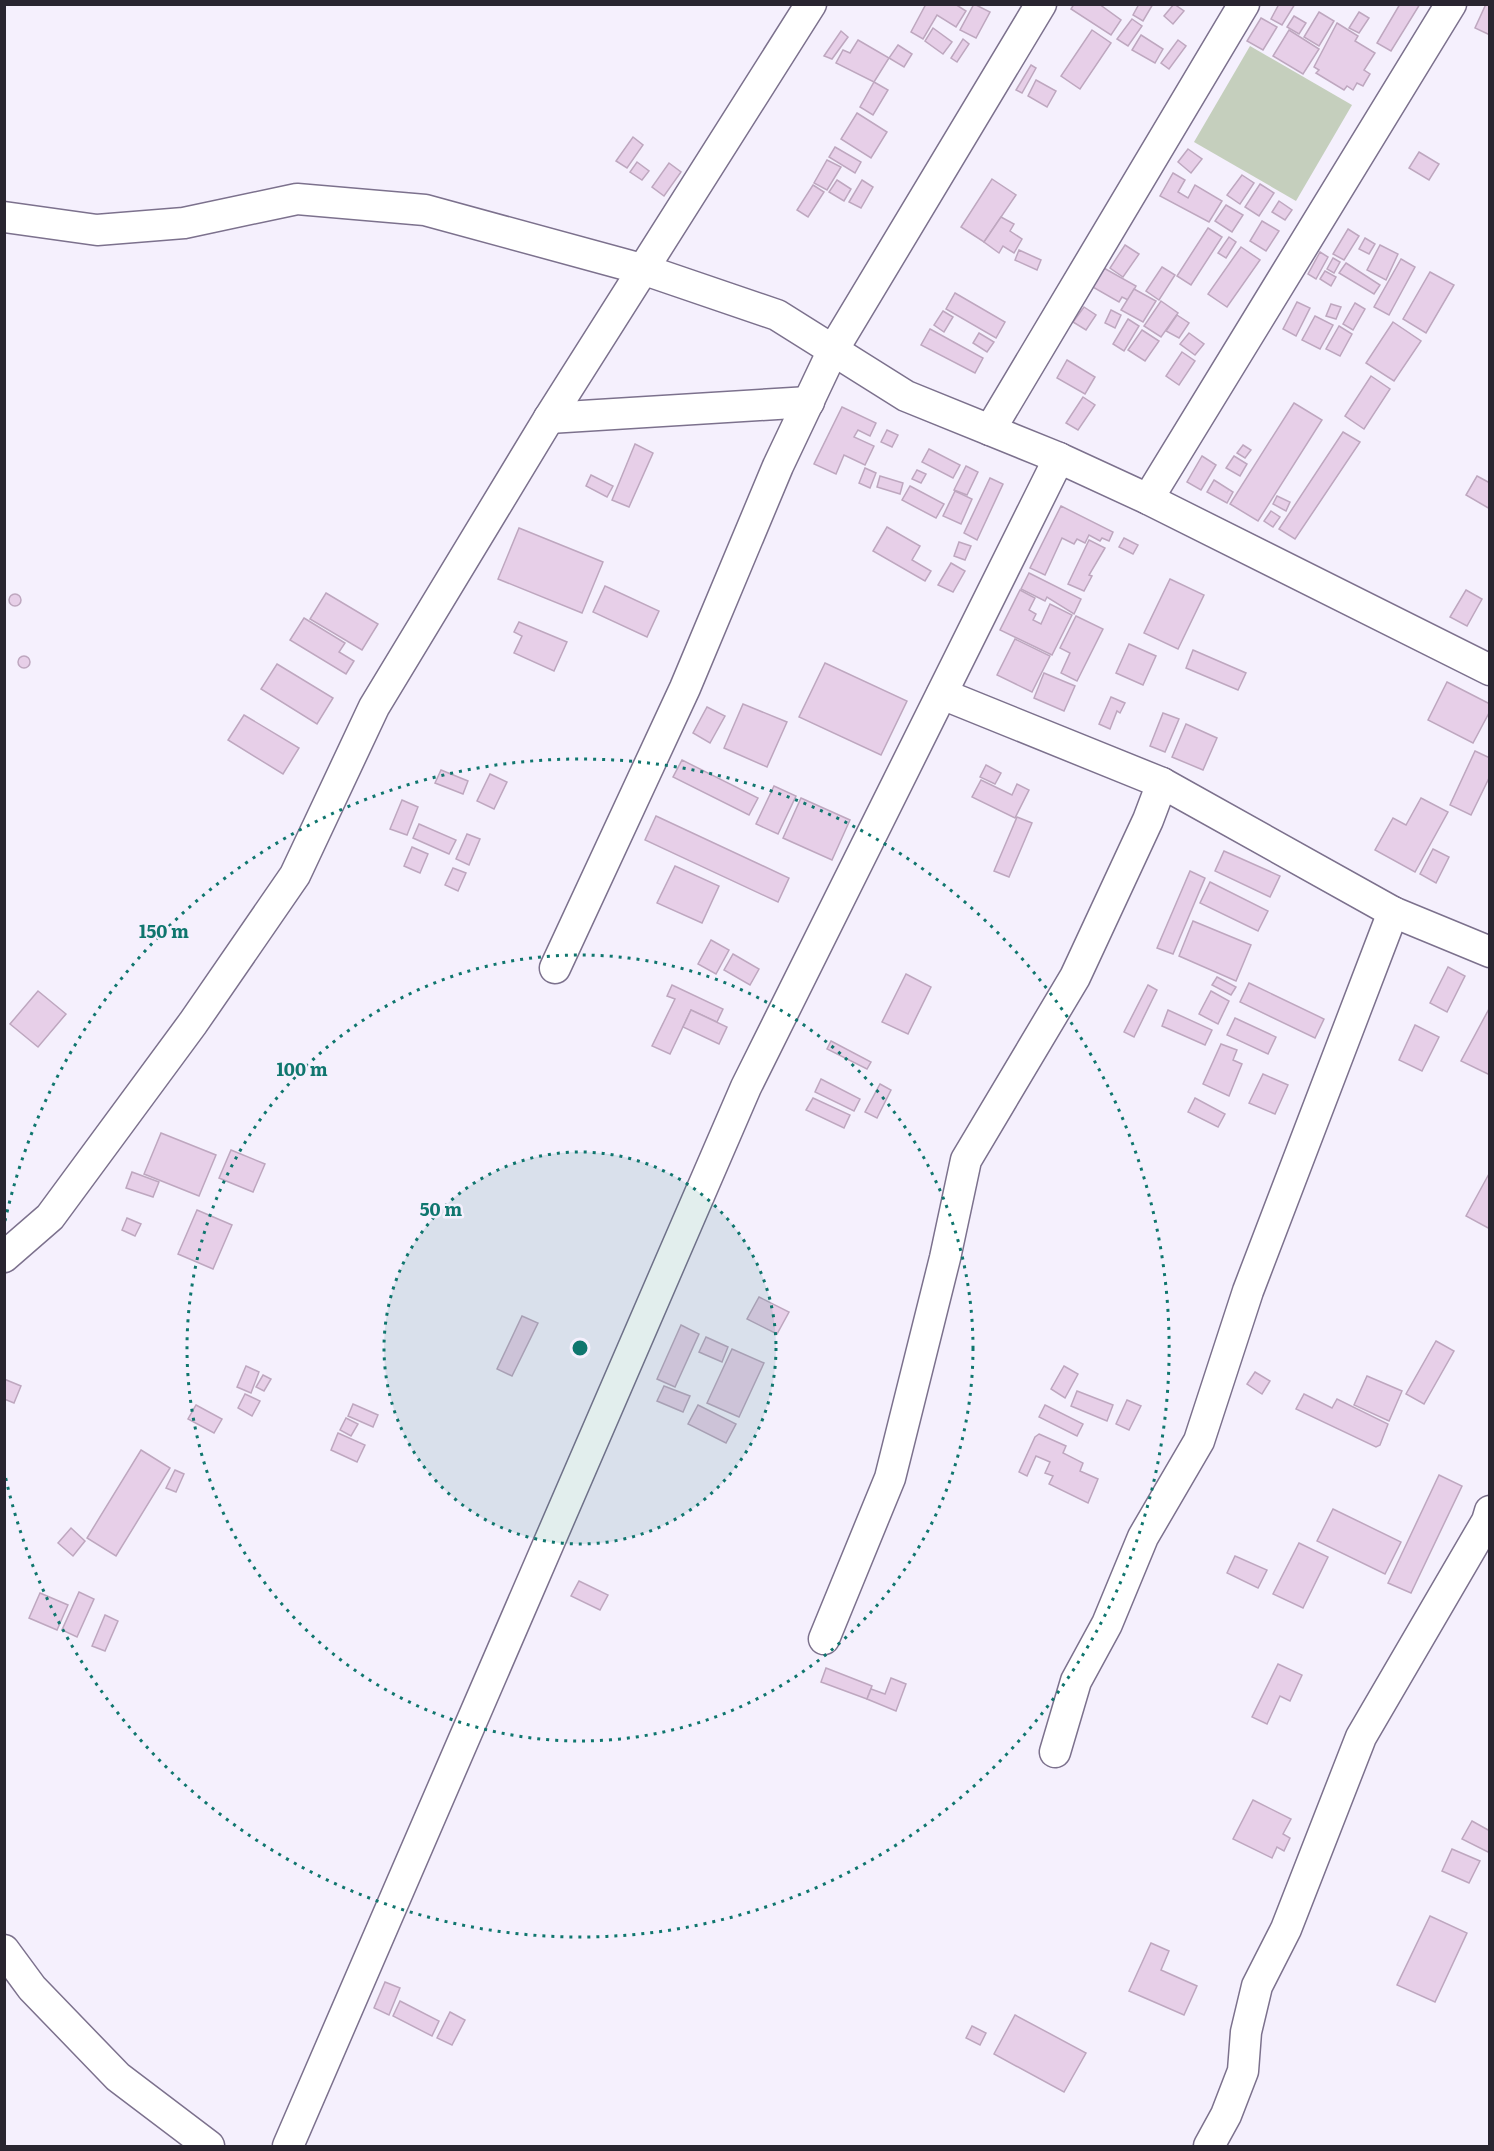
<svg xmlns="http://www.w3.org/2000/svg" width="1494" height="2151" font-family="Literata,serif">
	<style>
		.green { fill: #c5cfbd }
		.building { fill: #e7cfe8; stroke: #bea7bf; stroke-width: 1.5 }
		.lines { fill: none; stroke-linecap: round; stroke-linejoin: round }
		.street-casing { stroke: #7c718d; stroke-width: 33 }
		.street { stroke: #fff; stroke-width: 30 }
		.ring { fill: none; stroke: #0f766e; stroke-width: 3; stroke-dasharray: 3 6 }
		.centre { fill: #0f766e; stroke: #f5f0fd; stroke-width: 3 }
		.ring-label { font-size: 18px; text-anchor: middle; font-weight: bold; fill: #0f766e; stroke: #f5f0fd; stroke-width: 5; stroke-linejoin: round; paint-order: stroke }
	</style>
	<rect width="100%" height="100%" fill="#f5f0fd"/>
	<path class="green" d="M1250 46 1352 105 1296 201 1194 142Z"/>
	<g class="building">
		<path d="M926 4H955L966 11 956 27 937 15 923 39 911 32Z"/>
		<path d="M974 4 990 12 976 38 960 30Z"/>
		<path d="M1074 4H1099L1121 20 1111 35 1071 9Z"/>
		<path d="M1139 4H1153L1143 21 1133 15Z"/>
		<path d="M1174 4 1184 11 1173 24 1164 16Z"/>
		<path d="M1279 4H1295L1282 25 1271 19Z"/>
		<path d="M1400 4H1420L1391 51 1377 43Z"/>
		<path d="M1486 4H1490V35L1475 28Z"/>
		<path d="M1319 12 1334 21 1319 46 1304 37Z"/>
		<path d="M1359 12 1369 18 1359 33 1349 28Z"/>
		<path d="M1294 16 1306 23 1299 34 1287 27Z"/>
		<path d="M1261 18 1277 27 1263 50 1247 41Z"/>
		<path d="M1132 19 1142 26 1128 46 1117 39Z"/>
		<path d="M1337 23 1358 36 1355 41 1375 53 1364 70 1370 74 1363 86 1357 83 1353 90 1347 86 1344 90 1316 73 1319 70 1314 67Z"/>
		<path d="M933 28 952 42 943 54 925 41Z"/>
		<path d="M1092 30 1111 43 1080 89 1061 76Z"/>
		<path d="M1289 30 1319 49 1303 74 1273 56Z"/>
		<path d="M841 31 848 37 832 59 824 56Z"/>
		<path d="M1141 35 1163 49 1155 63 1132 50Z"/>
		<path d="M963 39 969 44 957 62 951 58Z"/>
		<path d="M858 40 889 58 874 82 836 63 843 50 850 53Z"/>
		<path d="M1178 40 1186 46 1169 69 1161 63Z"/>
		<path d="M898 45 912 54 904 67 889 58Z"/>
		<path d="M1031 65 1036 68 1022 93 1016 90Z"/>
		<path d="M1036 80 1056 91 1047 107 1028 96Z"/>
		<path d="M874 82 888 90 873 115 860 107Z"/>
		<path d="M857 113 887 132 871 158 841 139Z"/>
		<path d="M633 137 643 145 627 168 616 161Z"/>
		<path d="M835 147 861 162 855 173 829 157Z"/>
		<path d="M1188 149 1202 159 1191 173 1178 162Z"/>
		<path d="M1419 152 1439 164 1429 180 1409 168Z"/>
		<path d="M827 160 841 167 827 190 814 183Z"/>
		<path d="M637 162 649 171 642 180 630 172Z"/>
		<path d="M669 163 681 172 664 196 652 187Z"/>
		<path d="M1173 173 1185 180 1178 192 1188 198 1195 185 1222 201 1209 222 1160 196Z"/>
		<path d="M1242 175 1254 183 1240 204 1227 195Z"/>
		<path d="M992 179 1016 195 984 242 961 227Z"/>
		<path d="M837 180 851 189 844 201 829 192Z"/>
		<path d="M862 180 873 187 861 208 849 202Z"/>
		<path d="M1260 184 1274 193 1259 216 1245 207Z"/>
		<path d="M813 185 824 192 808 217 797 210Z"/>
		<path d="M1279 201 1292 210 1285 220 1272 212Z"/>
		<path d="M1226 205 1243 215 1232 232 1215 221Z"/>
		<path d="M1001 217 1014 224 1010 231 1022 239 1014 253 1003 246 999 253 984 242Z"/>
		<path d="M1262 221 1279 231 1266 251 1250 241Z"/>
		<path d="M1208 228 1222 237 1191 285 1177 276Z"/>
		<path d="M1348 229 1359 236 1344 260 1333 254Z"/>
		<path d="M1229 237 1236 242 1226 258 1218 253Z"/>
		<path d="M1365 238 1375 244 1369 254 1359 249Z"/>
		<path d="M1125 245 1139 254 1123 277 1110 268Z"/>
		<path d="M1380 245 1398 254 1386 280 1367 270Z"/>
		<path d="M1241 247 1260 260 1227 307 1208 294Z"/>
		<path d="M1019 250 1041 260 1037 270 1015 260Z"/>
		<path d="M1320 252 1328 257 1316 279 1308 274Z"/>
		<path d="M1333 258 1340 262 1334 273 1327 269Z"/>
		<path d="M1401 259 1415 267 1389 315 1374 307Z"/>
		<path d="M1346 263 1380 285 1374 294 1339 273Z"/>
		<path d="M1102 267 1136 286 1128 300 1122 297 1119 302 1091 286Z"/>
		<path d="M1162 267 1175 275 1159 300 1146 291Z"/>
		<path d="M1325 271 1336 277 1331 286 1320 279Z"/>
		<path d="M1430 272 1454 285 1426 333 1403 319Z"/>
		<path d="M1134 289 1156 301 1143 322 1121 310Z"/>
		<path d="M955 293 1005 322 996 338 946 309Z"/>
		<path d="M1161 301 1178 313 1161 337 1144 326Z"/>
		<path d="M1297 302 1310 308 1296 336 1283 329Z"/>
		<path d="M1355 303 1365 309 1353 330 1343 324Z"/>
		<path d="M1331 304 1341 307 1336 319 1326 316Z"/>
		<path d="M1084 307 1096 315 1086 330 1073 322Z"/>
		<path d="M1111 310 1121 315 1115 328 1105 323Z"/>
		<path d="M943 311 953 317 944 332 934 325Z"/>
		<path d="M1177 315 1189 323 1179 338 1166 331Z"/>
		<path d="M1315 316 1333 325 1320 349 1302 340Z"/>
		<path d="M1128 319 1139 326 1124 351 1113 344Z"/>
		<path d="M1393 322 1421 341 1394 381 1366 363Z"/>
		<path d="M1339 326 1352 334 1340 356 1326 349Z"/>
		<path d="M930 329 983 358 975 373 921 345Z"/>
		<path d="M1142 330 1159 341 1145 361 1128 350Z"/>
		<path d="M979 333 994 342 987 352 973 343Z"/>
		<path d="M1189 333 1204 344 1195 355 1180 344Z"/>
		<path d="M1182 352 1195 361 1179 385 1166 376Z"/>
		<path d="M1067 360 1095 377 1085 394 1057 378Z"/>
		<path d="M1371 376 1390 389 1364 429 1345 416Z"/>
		<path d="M1083 397 1095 405 1078 430 1066 423Z"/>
		<path d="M1294 403 1322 420 1258 521 1230 504Z"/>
		<path d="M842 407 876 423 870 436 858 430 854 437 874 446 865 465 844 455 836 474 814 464Z"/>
		<path d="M887 430 898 435 892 447 881 442Z"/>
		<path d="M1343 432 1360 442 1295 539 1279 529Z"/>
		<path d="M635 444 653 453 629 507 612 500Z"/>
		<path d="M1243 445 1251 450 1245 458 1237 453Z"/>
		<path d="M929 449 960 465 953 478 922 462Z"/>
		<path d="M1202 456 1216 465 1201 490 1187 482Z"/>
		<path d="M1234 456 1247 464 1240 476 1226 468Z"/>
		<path d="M966 466 978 472 967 495 954 490Z"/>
		<path d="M865 468 876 473 870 488 859 483Z"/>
		<path d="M917 470 926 474 921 483 912 479Z"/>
		<path d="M591 475 613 486 607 497 586 486Z"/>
		<path d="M880 476 903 483 900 494 877 487Z"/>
		<path d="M1477 476 1490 483V509L1466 495Z"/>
		<path d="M990 478 1003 484 977 540 964 533Z"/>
		<path d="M1214 480 1233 492 1227 503 1207 492Z"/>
		<path d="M910 486 944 504 936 518 902 500Z"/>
		<path d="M955 491 972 499 961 524 943 516Z"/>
		<path d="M1277 496 1290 502 1286 511 1273 504Z"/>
		<path d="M1061 506 1113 532 1109 541 1102 538 1100 541 1089 535 1085 543 1077 539 1074 544 1062 538 1045 575 1030 568Z"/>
		<path d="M1271 511 1280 517 1273 527 1264 521Z"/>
		<path d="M887 527 920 546 912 560 931 571 925 581 873 551Z"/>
		<path d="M519 528 603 562 582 613 498 579Z"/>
		<path d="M1124 538 1138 545 1133 554 1119 547Z"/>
		<path d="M1089 540 1105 548 1089 575 1092 576 1084 591 1068 584Z"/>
		<path d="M959 542 971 546 965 560 954 556Z"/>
		<path d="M951 563 965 571 953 592 938 585Z"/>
		<path d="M1029 573 1081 599 1074 614 1047 597 1045 601 1021 589Z"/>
		<path d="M1170 579 1204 595 1178 649 1144 633Z"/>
		<path d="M605 586 659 611 647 637 593 612Z"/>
		<path d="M1020 590 1035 598 1029 610 1036 614 1033 620 1041 624 1050 604 1072 615 1052 655 1000 630Z"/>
		<path d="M1466 590 1482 599 1467 626 1450 617Z"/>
		<path d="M326 593 378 624 362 650 310 619Z"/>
		<circle cx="15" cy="600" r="6"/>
		<path d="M1076 616 1103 629 1077 681 1061 673 1070 653 1060 648Z"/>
		<path d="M304 618 345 643 339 652 354 661 346 674 290 640Z"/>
		<path d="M519 622 567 642 554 671 514 653 522 636 514 632Z"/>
		<path d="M1015 639 1050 656 1032 692 997 675Z"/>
		<path d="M1129 644 1156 656 1143 685 1116 673Z"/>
		<path d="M1193 650 1246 673 1238 690 1186 668Z"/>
		<circle cx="24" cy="662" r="6"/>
		<path d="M825 663 907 701 881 755 799 717Z"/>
		<path d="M277 664 333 698 317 724 261 689Z"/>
		<path d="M1044 673 1075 686 1064 711 1034 698Z"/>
		<path d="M1447 682 1490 704V711L1473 743 1428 720Z"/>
		<path d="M1111 697 1125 703 1120 713 1117 711 1110 729 1099 724Z"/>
		<path d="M743 704 787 722 767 767 724 748Z"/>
		<path d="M707 707 725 716 710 743 693 733Z"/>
		<path d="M1163 713 1179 719 1165 752 1150 746Z"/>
		<path d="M244 715 299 748 283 774 228 740Z"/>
		<path d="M1186 724 1217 738 1203 770 1172 757Z"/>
		<path d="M1475 751 1490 758V776L1471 815 1450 805Z"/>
		<path d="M682 760 758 798 749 815 673 777Z"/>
		<path d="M986 765 1001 773 995 784 980 777Z"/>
		<path d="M441 770 468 781 463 794 435 783Z"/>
		<path d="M490 774 507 782 494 809 477 801Z"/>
		<path d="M981 780 1012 795 1017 784 1029 790 1015 818 972 797Z"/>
		<path d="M774 786 796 796 778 834 756 824Z"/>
		<path d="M801 798 850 820 832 860 783 838Z"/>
		<path d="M1421 798 1448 812 1415 872 1375 850 1393 818 1406 825Z"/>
		<path d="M402 800 418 807 407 835 390 829Z"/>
		<path d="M656 816 789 878 778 902 645 840Z"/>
		<path d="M1017 817 1032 823 1009 877 994 871Z"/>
		<path d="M419 824 456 840 449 854 413 838Z"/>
		<path d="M467 834 480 839 469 865 456 859Z"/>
		<path d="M412 847 428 854 420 873 404 866Z"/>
		<path d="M1433 849 1449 857 1436 883 1420 874Z"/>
		<path d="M1224 851 1280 876 1270 897 1215 871Z"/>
		<path d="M675 866 719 886 702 923 657 903Z"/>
		<path d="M453 868 466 873 458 891 445 885Z"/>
		<path d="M1190 871 1205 878 1173 954 1157 948Z"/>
		<path d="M1210 882 1268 911 1258 931 1200 903Z"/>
		<path d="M1193 921 1251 945 1236 981 1179 956Z"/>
		<path d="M711 940 729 950 716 974 698 964Z"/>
		<path d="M733 954 759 969 750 985 724 970Z"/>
		<path d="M1448 967 1465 976 1447 1012 1430 1003Z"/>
		<path d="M906 974 931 987 908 1034 882 1022Z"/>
		<path d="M1217 977 1236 987 1231 995 1212 985Z"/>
		<path d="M1249 983 1324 1019 1315 1038 1240 1002Z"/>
		<path d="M672 985 723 1009 717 1022 691 1010 670 1054 652 1046 675 999 667 996Z"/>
		<path d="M1148 985 1157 990 1134 1037 1124 1032Z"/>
		<path d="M38 991 66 1014 38 1047 10 1024Z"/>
		<path d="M1211 991 1229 1001 1218 1024 1199 1014Z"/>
		<path d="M1490 1007V1075L1461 1061Z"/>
		<path d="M691 1010 727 1027 719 1044 683 1027Z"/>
		<path d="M1168 1010 1212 1030 1205 1045 1162 1026Z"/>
		<path d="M1235 1018 1276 1037 1268 1054 1227 1035Z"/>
		<path d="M1415 1025 1439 1037 1422 1071 1399 1060Z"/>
		<path d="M831 1041 871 1062 867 1069 827 1049Z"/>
		<path d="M1221 1044 1237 1050 1233 1060 1242 1064 1229 1096 1203 1084Z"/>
		<path d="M1263 1074 1288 1085 1275 1114 1249 1103Z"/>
		<path d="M821 1079 860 1099 854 1111 815 1092Z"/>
		<path d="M880 1084 891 1090 877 1118 865 1112Z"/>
		<path d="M813 1098 850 1115 844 1128 806 1110Z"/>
		<path d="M1195 1098 1225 1114 1218 1127 1188 1112Z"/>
		<path d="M161 1133 216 1155 199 1196 144 1174Z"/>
		<path d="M231 1150 265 1164 253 1192 219 1178Z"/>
		<path d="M132 1172 159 1182 153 1197 126 1188Z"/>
		<path d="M1490 1172V1229L1466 1216Z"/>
		<path d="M197 1210 232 1225 213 1269 178 1254Z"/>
		<path d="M127 1218 141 1224 135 1236 122 1230Z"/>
		<path d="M759 1297 789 1312 777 1334 747 1319Z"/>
		<path d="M522 1316 538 1323 512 1376 497 1369Z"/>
		<path d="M681 1325 699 1334 675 1387 657 1379Z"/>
		<path d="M706 1337 728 1347 722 1362 699 1352Z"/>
		<path d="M1436 1341 1454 1351 1424 1404 1406 1394Z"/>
		<path d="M732 1349 764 1363 739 1417 707 1403Z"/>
		<path d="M246 1366 259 1372 251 1393 237 1387Z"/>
		<path d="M1064 1366 1078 1374 1065 1398 1051 1389Z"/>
		<path d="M1255 1372 1270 1381 1262 1394 1247 1384Z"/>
		<path d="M263 1375 271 1379 264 1391 256 1387Z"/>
		<path d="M1367 1376 1402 1391 1389 1421 1354 1405Z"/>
		<path d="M4 1379 21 1386 14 1403 4 1399Z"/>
		<path d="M664 1386 690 1396 683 1412 657 1401Z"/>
		<path d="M1077 1391 1113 1405 1107 1421 1071 1406Z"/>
		<path d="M245 1394 260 1401 252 1416 238 1408Z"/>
		<path d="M1304 1394 1332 1408 1337 1399 1388 1424 1380 1445 1376 1447 1296 1409Z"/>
		<path d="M1127 1400 1141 1406 1129 1430 1116 1424Z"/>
		<path d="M353 1404 378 1415 373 1427 348 1416Z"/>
		<path d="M196 1405 222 1419 214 1433 188 1419Z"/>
		<path d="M698 1405 736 1424 726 1443 688 1424Z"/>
		<path d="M1045 1405 1083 1424 1077 1436 1039 1417Z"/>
		<path d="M346 1418 358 1424 351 1436 340 1430Z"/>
		<path d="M338 1433 365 1445 357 1462 331 1450Z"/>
		<path d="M1039 1434 1066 1446 1063 1453 1083 1463 1080 1471 1098 1479 1088 1503 1049 1484 1053 1476 1045 1473 1050 1462 1036 1456 1027 1476 1019 1472 1035 1437Z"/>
		<path d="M141 1450 170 1468 116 1556 87 1538Z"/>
		<path d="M175 1470 184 1474 176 1492 166 1488Z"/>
		<path d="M1439 1475 1462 1486 1411 1593 1388 1583Z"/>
		<path d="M1333 1509 1401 1542 1385 1574 1317 1541Z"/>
		<path d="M71 1528 85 1541 73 1556 58 1543Z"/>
		<path d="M1299 1543 1328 1557 1303 1608 1273 1594Z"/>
		<path d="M1235 1556 1267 1570 1258 1588 1227 1573Z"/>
		<path d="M579 1581 608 1595 600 1610 571 1596Z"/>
		<path d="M79 1592 94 1599 77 1637 62 1630Z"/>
		<path d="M40 1593 68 1605 57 1630 29 1618Z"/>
		<path d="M105 1615 118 1621 105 1651 92 1646Z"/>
		<path d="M1278 1664 1302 1675 1290 1701 1280 1696 1267 1724 1252 1717Z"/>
		<path d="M826 1668 872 1686 867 1699 821 1682Z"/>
		<path d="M891 1678 906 1684 896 1711 867 1699 871 1689 885 1694Z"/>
		<path d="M1253 1800 1291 1819 1283 1834 1290 1838 1284 1851 1277 1847 1272 1858 1233 1839Z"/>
		<path d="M1472 1821 1490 1831V1853L1462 1839Z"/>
		<path d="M1452 1849 1480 1861 1469 1883 1442 1871Z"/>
		<path d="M1430 1916 1467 1933 1435 2002 1397 1985Z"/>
		<path d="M1151 1943 1169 1951 1161 1970 1197 1986 1184 2015 1129 1991Z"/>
		<path d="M385 1982 400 1988 389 2015 374 2008Z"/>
		<path d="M400 2001 439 2021 432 2036 393 2016Z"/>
		<path d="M450 2012 465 2020 452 2045 437 2038Z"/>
		<path d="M1015 2015 1086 2053 1064 2092 994 2054Z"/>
		<path d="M972 2026 986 2033 980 2045 966 2038Z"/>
	</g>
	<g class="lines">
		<defs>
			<g id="street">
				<path d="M4 217 97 230 184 223 297 199 425 210 645 270 777 315 906 396 1059 458 1148 499 1490 670"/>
				<path d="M549 418 809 402"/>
				<path d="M990 430 1244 4"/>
				<path d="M1148 499 1451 4"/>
				<path d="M942 694 1162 783 1393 912 1490 952"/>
				<path d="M555 968 685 688 778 466 833 350 1041 4"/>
				<path d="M4 1257 50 1217 193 1023 295 875 374 707 549 418 811 4"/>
				<path d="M824 1639 890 1478 945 1258 966 1160 1075 977 1148 820 1162 783"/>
				<path d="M1055 1752 1076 1681 1107 1624 1143 1537 1199 1441 1248 1291 1393 912"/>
				<path d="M4 1950 32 1988 118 2077 209 2146"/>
				<path d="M288 2146 746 1087 1059 458"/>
				<path d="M1209 2146 1226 2115 1243 2071 1246 2032 1257 1986 1286 1929 1361 1737 1487 1521 1490 1511"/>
			</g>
		</defs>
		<use href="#street" class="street-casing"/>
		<use href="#street" class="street"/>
	</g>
	<circle cx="580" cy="1348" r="196" fill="#0f766e" fill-opacity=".12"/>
	<g class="ring">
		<circle cx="580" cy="1348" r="196"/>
		<circle cx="580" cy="1348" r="393"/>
		<path d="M5 1221A589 589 0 1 1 5 1475"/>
	</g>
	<circle cx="580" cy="1348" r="9" class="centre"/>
	<g class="ring-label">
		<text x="164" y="938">150 m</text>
		<text x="302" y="1076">100 m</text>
		<text x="441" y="1216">50 m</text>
	</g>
	<rect width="1494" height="2151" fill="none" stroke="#292530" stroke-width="12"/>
</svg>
